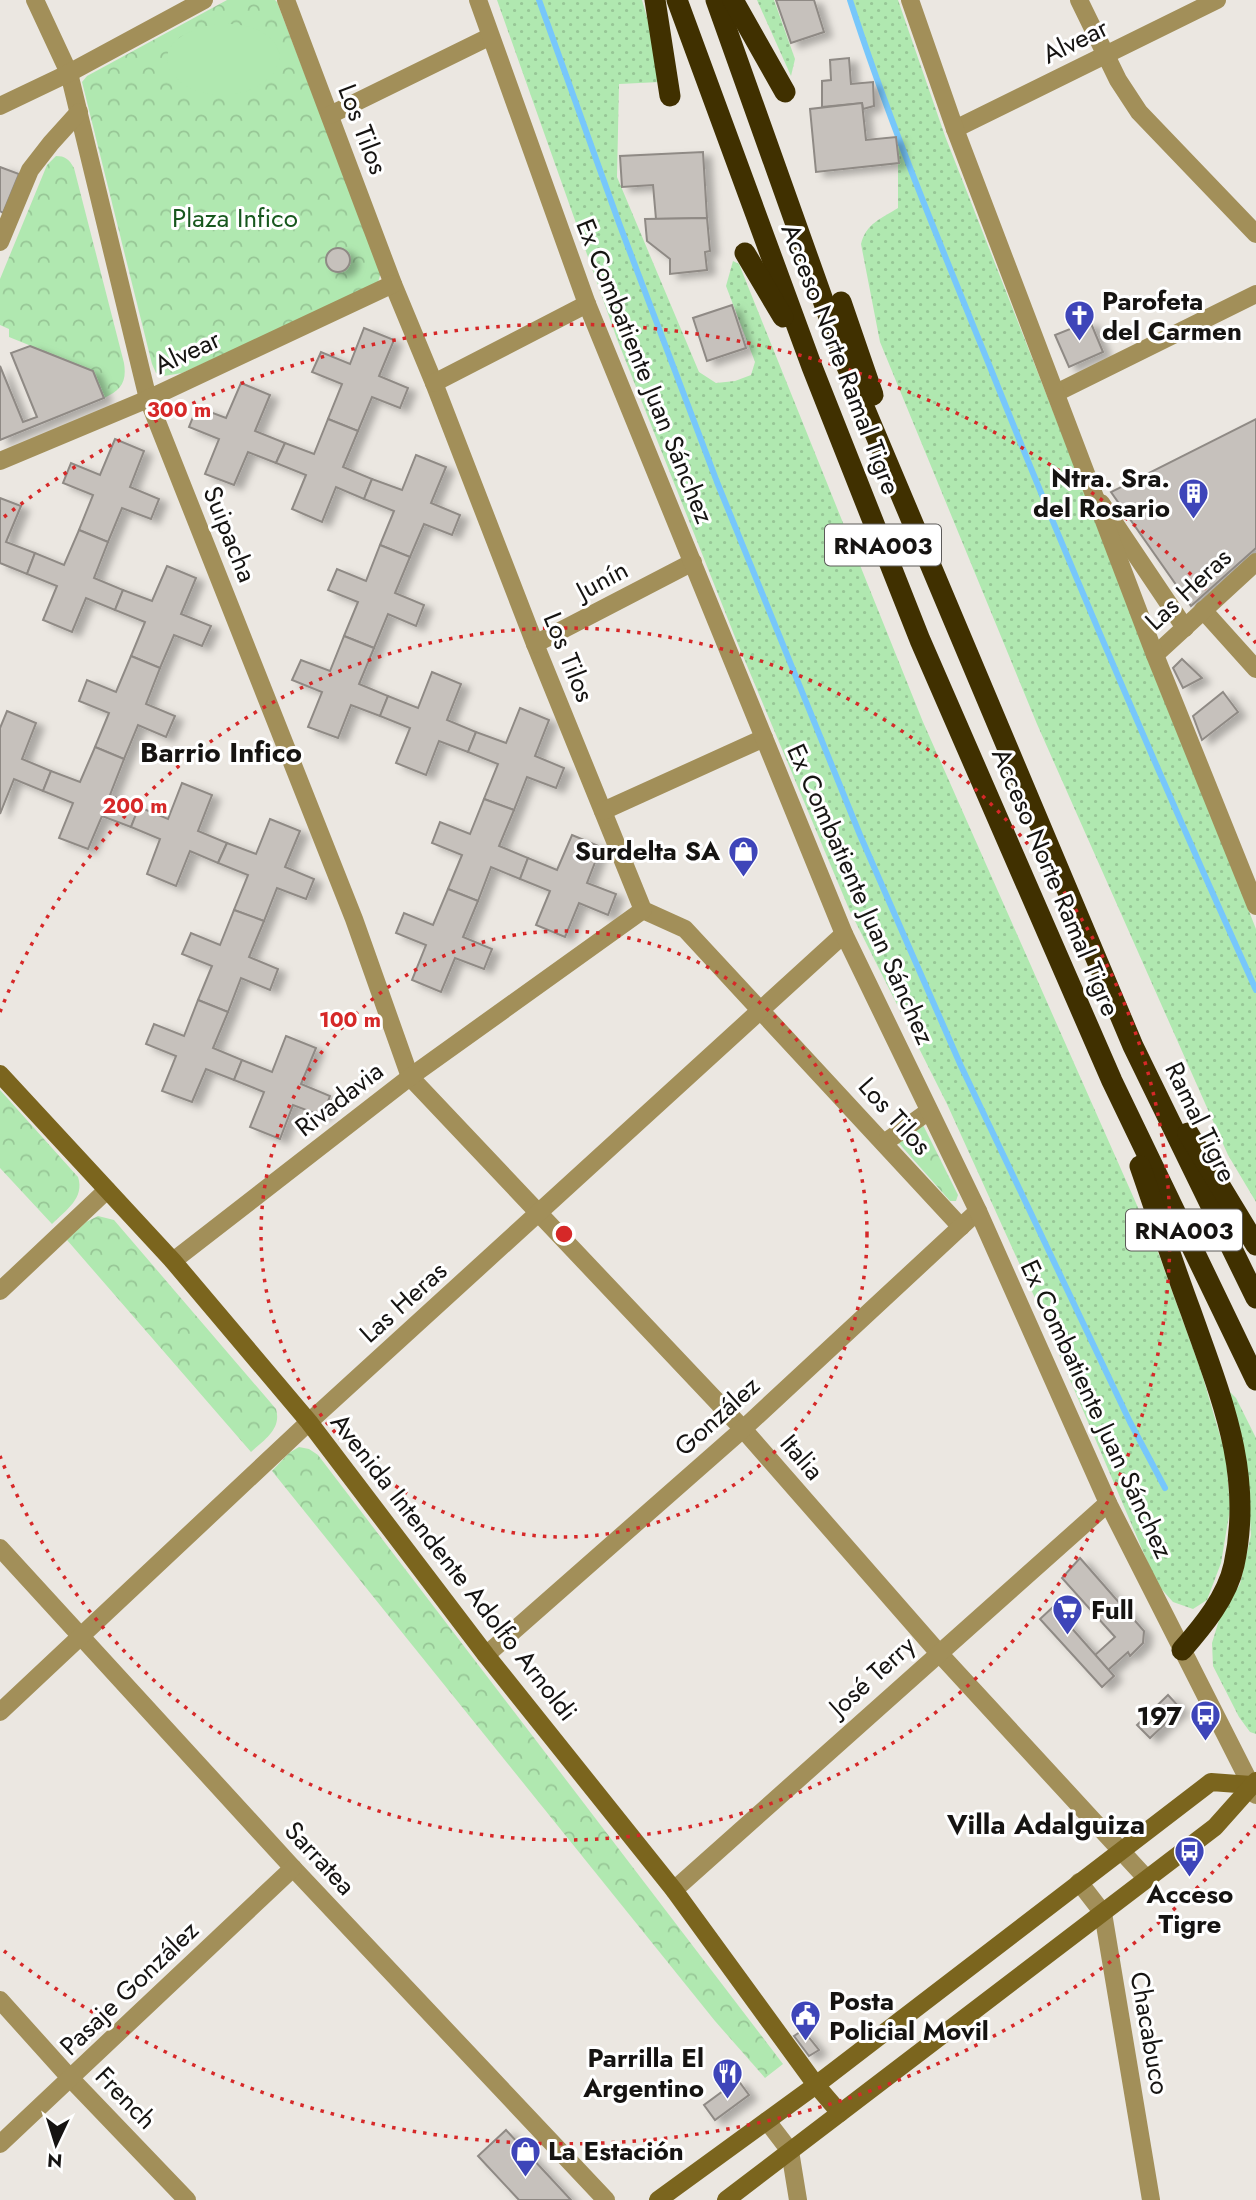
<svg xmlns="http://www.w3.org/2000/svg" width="1256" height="2200" font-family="Jost,sans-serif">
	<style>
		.grass { fill: url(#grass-dots) }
		.park { fill: url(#park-crowns) }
		.pitch { fill: #b0e8b0 }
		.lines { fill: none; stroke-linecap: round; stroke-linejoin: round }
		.stream { stroke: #77c7fb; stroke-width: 6 }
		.building { fill: #c6c1bc; stroke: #8f8a85; stroke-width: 2; filter: url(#shadow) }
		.minor { stroke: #a28f59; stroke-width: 18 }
		.tertiary { stroke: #a28f59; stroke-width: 18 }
		.secondary { stroke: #7b651e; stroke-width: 18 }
		.motorway { stroke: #403000; stroke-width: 21 }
		.ring { fill: none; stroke: #d62828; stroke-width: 3.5; stroke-dasharray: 3.5 7 }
		.labels { text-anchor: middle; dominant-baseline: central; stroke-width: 6; stroke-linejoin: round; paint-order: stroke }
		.shield { fill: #fff; stroke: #5c5a59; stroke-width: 2 }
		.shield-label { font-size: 24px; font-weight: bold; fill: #161412 }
		.street-label { font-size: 26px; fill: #161412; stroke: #fff }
		.park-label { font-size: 26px; fill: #17571d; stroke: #fff }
		.poi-label { font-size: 26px; font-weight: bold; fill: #161412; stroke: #fff; text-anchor: start }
		.neighbourhood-label { font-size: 28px; font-weight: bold; fill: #161412; stroke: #fff }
		.centre { fill: #d62828; stroke: #fff; stroke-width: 3.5 }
		.ring-label { font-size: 21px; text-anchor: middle; font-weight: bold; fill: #d62828; stroke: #fff; stroke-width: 6; stroke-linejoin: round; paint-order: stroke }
	</style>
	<defs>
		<pattern id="grass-dots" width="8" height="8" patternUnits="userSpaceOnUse" patternTransform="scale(1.75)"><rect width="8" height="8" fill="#b0e8b0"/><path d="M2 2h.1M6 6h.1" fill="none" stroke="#97c696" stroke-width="1.8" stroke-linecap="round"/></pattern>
		<pattern id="park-crowns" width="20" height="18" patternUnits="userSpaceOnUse" patternTransform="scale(1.75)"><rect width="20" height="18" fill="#b0e8b0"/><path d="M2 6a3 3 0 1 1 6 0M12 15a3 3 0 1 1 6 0" fill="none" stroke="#97c696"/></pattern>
		<filter id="shadow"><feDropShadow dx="8" dy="4.5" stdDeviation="3.5" flood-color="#0004"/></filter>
	</defs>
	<rect width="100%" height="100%" fill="#ebe7e1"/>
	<g class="grass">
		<path d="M497 0H642L654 42 660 82 619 84 617 177 699 372 716 383 735 381 751 375 755 362 726 286 733 261 739 264 923 722 1159 1255 1201 1371 1226 1456 1230 1509 1221 1563 1207 1600 1193 1609 1173 1602 1157 1584 1039 1307 947 1104 849 909 735 637 617 339Z"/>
		<path d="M757 0H774L795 59 791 76Z"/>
		<path d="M851 0H898L945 136 1256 929V1202L1228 1155 1037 724 880 342 861 244C866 224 880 219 898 208V133Z"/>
		<path d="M1229 1391 1236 1398 1256 1438V1734L1250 1732 1239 1717 1213 1666 1212 1643 1219 1620 1240 1584 1251 1535 1246 1459Z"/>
	</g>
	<g class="park">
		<path d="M227 0H275L277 2 381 272 377 286 182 373 164 376 156 373 152 364 82 82 87 76Z"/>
		<path d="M56 156C65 156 69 159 74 168L124 363C127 382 121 390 104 398L93 371 9 337V329L0 325V279L47 165Z"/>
		<path d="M0 1090 78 1177C85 1198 66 1210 52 1224L0 1168Z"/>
		<path d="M922 1123 958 1195 956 1201H950L896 1140Z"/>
		<path d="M98 1216 114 1220 276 1409C282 1429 264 1440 251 1452L67 1240 86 1222Z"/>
		<path d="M299 1447 309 1449 318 1455 783 2064 765 2078 715 2021 272 1471 289 1453Z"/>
	</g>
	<path class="pitch" d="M216 24C240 23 274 27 280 56 277 72 269 81 254 88 189 119 117 43 216 24Z"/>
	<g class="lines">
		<g class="stream">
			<path d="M539 0 619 223 717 482 860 835 961 1066 1130 1422 1165 1488"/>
			<path d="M850 0C890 124 941 246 990 367 1074 577 1163 784 1256 990"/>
		</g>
	</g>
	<g class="building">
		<path d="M776 0H814L824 32 791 43Z"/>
		<path d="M849 58 851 84 873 82 874 106 863 109 862 103 822 107V81L831 80 830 60Z"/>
		<path d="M862 103 866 140 896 137 899 163 816 172 810 109Z"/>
		<path d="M703 152 707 218 656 219 653 185 622 187 620 156Z"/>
		<path d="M0 167 19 174 3 213 0 211Z"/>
		<path d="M707 218 710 251 705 252 707 270 670 274V259L647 241 645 219Z"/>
		<circle cx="338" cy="260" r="12"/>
		<path d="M732 305 746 348 707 361 693 318Z"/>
		<path d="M1090 321 1103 352 1069 367 1055 335Z"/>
		<path d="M364 328 394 340 379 376 408 388 400 408 372 397 358 431 328 419 342 384 312 372 321 352 350 364Z"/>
		<path d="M30 346 93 371 104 398 0 440V366L23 422 37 417 11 353Z"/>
		<path d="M241 383 270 395 255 431 285 443 276 463 248 452 234 485 205 474 219 439 189 427 197 407 226 418Z"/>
		<path d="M328 419 358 431 343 467 372 479 364 499 336 487 322 522 292 509 306 475 276 463 285 443 314 454Z"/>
		<path d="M1256 419V548L1191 606 1111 492Z"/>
		<path d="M115 439 144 451 130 487 159 499 151 519 122 508 108 542 79 530 93 495 63 483 71 463 100 475Z"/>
		<path d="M416 455 446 467 431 503 460 515 452 535 424 524 410 557 380 545 394 511 364 499 372 479 402 490Z"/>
		<path d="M0 498 21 506 6 542 35 553 27 574 0 563Z"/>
		<path d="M79 530 108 542 94 578 123 590 115 610 86 598 72 632 43 620 57 586 27 574 35 553 64 565Z"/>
		<path d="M380 545 410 557 395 593 424 605 416 626 388 614 374 648 344 636 358 602 328 590 337 569 366 581Z"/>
		<path d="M167 566 196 578 181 614 211 626 202 646 174 635 160 668 131 656 145 622 115 610 123 590 152 601Z"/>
		<path d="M344 636 374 648 359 684 388 696 380 716 351 705 338 738 308 727 322 692 292 680 301 660 330 671Z"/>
		<path d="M131 656 160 668 146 704 175 716 166 737 138 725 124 759 95 747 109 713 79 701 87 680 116 692Z"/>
		<path d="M1182 659 1202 678 1183 688 1173 668Z"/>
		<path d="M432 672 461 684 447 720 476 732 468 752 439 741 426 775 396 763 410 728 380 716 388 696 418 708Z"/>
		<path d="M1223 692 1238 712 1202 740 1193 716Z"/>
		<path d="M520 708 549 720 535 756 564 768 556 788 527 777 514 810 484 799 498 764 468 752 476 732 506 743Z"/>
		<path d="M7 711 36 723 22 759 51 771 43 791 14 779 0 814V728Z"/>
		<path d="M95 747 124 759 110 795 139 807 131 827 102 816 88 849 59 838 73 803 43 791 51 771 80 782Z"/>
		<path d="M182 783 212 795 198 831 227 843 218 863 190 851 176 886 147 874 160 839 131 827 139 807 168 819Z"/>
		<path d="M484 799 514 810 499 846 528 858 520 879 491 867 478 901 448 889 462 855 432 843 440 822 470 834Z"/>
		<path d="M270 819 300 831 285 867 314 879 306 899 277 888 264 921 234 910 248 875 218 863 227 843 256 854Z"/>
		<path d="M572 835 601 847 587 883 616 894 608 915 579 903 565 937 536 925 550 891 520 879 528 858 557 870Z"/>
		<path d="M448 889 478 901 463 937 492 949 484 969 455 958 441 992 412 980 426 945 396 933 404 913 433 925Z"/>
		<path d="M234 910 264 921 249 957 278 969 270 990 241 978 228 1012 198 1000 212 966 182 954 191 933 220 945Z"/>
		<path d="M198 1000 228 1012 213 1048 242 1060 234 1080 206 1069 192 1102 162 1091 176 1056 146 1044 154 1024 184 1036Z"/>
		<path d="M286 1036 316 1048 301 1084 330 1096 322 1116 293 1105 280 1139 250 1127 264 1092 234 1080 242 1060 272 1072Z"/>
		<path d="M1080 1558 1144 1631 1143 1643 1130 1656 1128 1652 1108 1670 1095 1655 1115 1637 1062 1578Z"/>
		<path d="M1053 1607 1114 1676 1102 1687 1040 1619Z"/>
		<path d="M1168 1695 1181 1709 1150 1738 1137 1725Z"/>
		<path d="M803 2030 819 2050 809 2056 794 2036Z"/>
		<path d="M738 2080 749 2095 715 2120 704 2105Z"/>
		<path d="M506 2130 571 2200H519L478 2156Z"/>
	</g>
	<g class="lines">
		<g class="minor">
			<path d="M35 0 69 73 148 399 354 919 410 1077 743 1429 938 1652 1147 1879"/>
			<path d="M286 0 393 284 434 383 535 644 643 910 685 929 961 1227"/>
			<path d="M1079 0 1118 80 1139 112 1256 234"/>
			<path d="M0 106 69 73 204 0"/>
			<path d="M330 115 489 37"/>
			<path d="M955 129 1217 0"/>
			<path d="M0 242 30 170 51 143 79 112"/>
			<path d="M434 383 587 304"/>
			<path d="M1056 393 1256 294"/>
			<path d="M0 461 148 399 393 284"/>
			<path d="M1101 503 1185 628"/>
			<path d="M1203 610 1256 669"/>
			<path d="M535 644 693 562"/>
			<path d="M1155 655 1256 562"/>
			<path d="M603 811 764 738"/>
			<path d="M884 1143 929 1111"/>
			<path d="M173 1261 410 1077 643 910"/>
			<path d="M0 1291 107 1190"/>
			<path d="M0 1548 293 1868 606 2200"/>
			<path d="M486 1655 743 1429 978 1211"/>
			<path d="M0 1712 309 1422 844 934"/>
			<path d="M1079 1882 1103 1913 1151 2200"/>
			<path d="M674 1890 1108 1503"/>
			<path d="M0 2000 71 2079 187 2200"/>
			<path d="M0 2144 293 1868"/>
		</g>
		<g class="tertiary">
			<path d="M478 0 587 304 844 934 978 1211 1108 1503 1256 1795"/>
			<path d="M910 0 955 129 1155 655 1256 906"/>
			<path d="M767 2121 790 2151 798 2200"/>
		</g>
		<g class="secondary">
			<path d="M0 1074 173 1261 309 1422 486 1655 674 1890 816 2085 840 2113"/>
			<path d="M658 2200 816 2085 1211 1782 1251 1785"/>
			<path d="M726 2200 1215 1827 1256 1781"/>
		</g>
		<g class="motorway">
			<path d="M655 0 670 96"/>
			<path d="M677 0 812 367 920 640 1112 1081 1256 1380"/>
			<path d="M716 0 845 362 1133 1046 1256 1298"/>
			<path d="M733 0 785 92"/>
			<path d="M745 253 783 317"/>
			<path d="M841 302 873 395"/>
			<path d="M1188 1133 1256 1245"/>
			<path d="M1140 1166C1157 1215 1173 1264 1191 1312 1221 1397 1254 1473 1234 1565 1227 1597 1203 1626 1182 1650"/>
		</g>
	</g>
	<g class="ring">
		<circle cx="564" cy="1234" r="303"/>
		<path d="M0 1012A606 606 0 1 1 0 1456"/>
		<path d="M1256 1825A910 910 0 0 1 4 1951M4 517A910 910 0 0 1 1256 643"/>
	</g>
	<defs>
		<symbol id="church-pin" viewBox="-11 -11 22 30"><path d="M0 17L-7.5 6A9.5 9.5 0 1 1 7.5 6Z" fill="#3e45b9" stroke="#fff"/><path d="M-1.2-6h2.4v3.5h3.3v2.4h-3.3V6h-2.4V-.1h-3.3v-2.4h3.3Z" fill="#fff"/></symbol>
		<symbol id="building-pin" viewBox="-11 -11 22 30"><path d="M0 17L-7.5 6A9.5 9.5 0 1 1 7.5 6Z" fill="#3e45b9" stroke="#fff"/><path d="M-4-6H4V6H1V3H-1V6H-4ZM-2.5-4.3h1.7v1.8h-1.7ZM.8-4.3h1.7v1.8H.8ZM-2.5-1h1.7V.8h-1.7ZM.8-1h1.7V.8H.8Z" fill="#fff"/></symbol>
		<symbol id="shop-pin" viewBox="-11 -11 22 30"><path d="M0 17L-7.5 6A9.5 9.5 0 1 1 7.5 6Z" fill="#3e45b9" stroke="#fff"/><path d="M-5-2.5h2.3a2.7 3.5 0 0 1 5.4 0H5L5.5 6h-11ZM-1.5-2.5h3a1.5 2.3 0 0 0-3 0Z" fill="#fff"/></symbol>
		<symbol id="supermarket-pin" viewBox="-11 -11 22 30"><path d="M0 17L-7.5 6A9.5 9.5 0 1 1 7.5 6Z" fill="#3e45b9" stroke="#fff"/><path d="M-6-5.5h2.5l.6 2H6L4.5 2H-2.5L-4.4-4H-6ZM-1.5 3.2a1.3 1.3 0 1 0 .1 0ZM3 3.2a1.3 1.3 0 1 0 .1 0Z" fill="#fff"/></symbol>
		<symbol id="bus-pin" viewBox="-11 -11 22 30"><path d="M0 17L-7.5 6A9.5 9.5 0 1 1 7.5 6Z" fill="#3e45b9" stroke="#fff"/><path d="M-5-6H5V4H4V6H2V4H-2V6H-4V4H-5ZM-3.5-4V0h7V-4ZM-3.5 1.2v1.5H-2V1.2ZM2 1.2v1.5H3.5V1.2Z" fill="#fff"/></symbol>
		<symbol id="civic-pin" viewBox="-11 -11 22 30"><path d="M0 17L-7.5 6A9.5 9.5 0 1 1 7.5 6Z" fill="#3e45b9" stroke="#fff"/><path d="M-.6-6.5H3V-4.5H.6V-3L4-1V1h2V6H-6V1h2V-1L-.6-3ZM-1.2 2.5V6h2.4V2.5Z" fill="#fff"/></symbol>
		<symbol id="restaurant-pin" viewBox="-11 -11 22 30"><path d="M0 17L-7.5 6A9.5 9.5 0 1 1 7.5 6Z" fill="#3e45b9" stroke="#fff"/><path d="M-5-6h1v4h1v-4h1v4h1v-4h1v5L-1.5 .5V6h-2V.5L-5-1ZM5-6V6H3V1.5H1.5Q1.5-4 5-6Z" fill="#fff"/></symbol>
	</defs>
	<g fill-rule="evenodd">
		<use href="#church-pin" x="1062" y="298" width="35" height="47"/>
		<use href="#building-pin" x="1176" y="476" width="35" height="47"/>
		<use href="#shop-pin" x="726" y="834" width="35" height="47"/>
		<use href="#supermarket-pin" x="1050" y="1592" width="35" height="47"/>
		<use href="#bus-pin" x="1188" y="1698" width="35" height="47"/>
		<use href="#bus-pin" x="1172" y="1834" width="35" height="47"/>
		<use href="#civic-pin" x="788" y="1998" width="35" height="47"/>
		<use href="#restaurant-pin" x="710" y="2056" width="35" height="47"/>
		<use href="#shop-pin" x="508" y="2134" width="35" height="47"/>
	</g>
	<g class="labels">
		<g class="shield">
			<rect x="825" y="524.5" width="116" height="41" rx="5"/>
			<rect x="1126" y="1209.5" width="116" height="41" rx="5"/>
		</g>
		<g class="shield-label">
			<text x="883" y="545">RNA003</text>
			<text x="1184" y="1230">RNA003</text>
		</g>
		<g class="street-label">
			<text transform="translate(1075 41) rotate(-26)">Alvear</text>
			<text transform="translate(363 129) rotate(69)">Los Tilos</text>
			<text transform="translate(187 352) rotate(-25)">Alvear</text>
			<text transform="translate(841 359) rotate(69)">Acceso Norte Ramal Tigre</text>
			<text transform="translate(645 371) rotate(68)">Ex Combatiente Juan Sánchez</text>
			<text transform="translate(230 534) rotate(68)">Suipacha</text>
			<text transform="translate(602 580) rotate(-28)">Junín</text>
			<text transform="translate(1188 589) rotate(-43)">Las Heras</text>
			<text transform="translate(569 657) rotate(68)">Los Tilos</text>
			<text transform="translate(1056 882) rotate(67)">Acceso Norte Ramal Tigre</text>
			<text transform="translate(861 894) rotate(66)">Ex Combatiente Juan Sánchez</text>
			<text transform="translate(339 1099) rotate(-38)">Rivadavia</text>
			<text transform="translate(895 1116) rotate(48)">Los Tilos</text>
			<text transform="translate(1201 1122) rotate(64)">Ramal Tigre</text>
			<text transform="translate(403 1302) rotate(-42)">Las Heras</text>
			<text transform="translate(1097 1409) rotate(65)">Ex Combatiente Juan Sánchez</text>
			<text transform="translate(717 1416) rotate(-42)">González</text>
			<text transform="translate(802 1457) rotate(49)">Italia</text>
			<text transform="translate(454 1567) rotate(52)">Avenida Intendente Adolfo Arnoldi</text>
			<text transform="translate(872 1676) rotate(-42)">José Terry</text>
			<text transform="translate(320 1858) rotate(47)">Sarratea</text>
			<text transform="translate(129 1988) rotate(-44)">Pasaje González</text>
			<text transform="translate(1150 2033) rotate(80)">Chacabuco</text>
			<text transform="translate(126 2098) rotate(46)">French</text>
		</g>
		<g class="park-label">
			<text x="235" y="218">Plaza Infico</text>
		</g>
		<g class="poi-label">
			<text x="1102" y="301">Parofeta<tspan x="1102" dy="30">del Carmen</tspan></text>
			<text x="1170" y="478" text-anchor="end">Ntra. Sra.<tspan x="1170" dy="30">del Rosario</tspan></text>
			<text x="720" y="851" text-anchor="end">Surdelta SA</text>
			<text x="1091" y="1610">Full</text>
			<text x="1182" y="1716" text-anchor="end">197</text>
			<text x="1190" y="1894" text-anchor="middle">Acceso<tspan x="1190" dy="30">Tigre</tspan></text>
			<text x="829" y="2001">Posta<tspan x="829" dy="30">Policial Movil</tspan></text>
			<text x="704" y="2058" text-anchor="end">Parrilla El<tspan x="704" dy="30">Argentino</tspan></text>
			<text x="548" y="2151">La Estación</text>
		</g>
		<g class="neighbourhood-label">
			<text x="221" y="752">Barrio Infico</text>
			<text x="1046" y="1824">Villa Adalguiza</text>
		</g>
	</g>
	<circle cx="564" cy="1234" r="10" class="centre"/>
	<g class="ring-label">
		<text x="179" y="417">300 m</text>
		<text x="135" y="813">200 m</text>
		<text x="350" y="1027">100 m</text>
	</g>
	<g transform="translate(56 2144) rotate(184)" stroke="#ffffff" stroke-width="5" paint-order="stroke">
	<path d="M0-5L12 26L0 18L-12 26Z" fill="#161412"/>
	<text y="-10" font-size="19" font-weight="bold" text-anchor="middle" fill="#161412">N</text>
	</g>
</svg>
